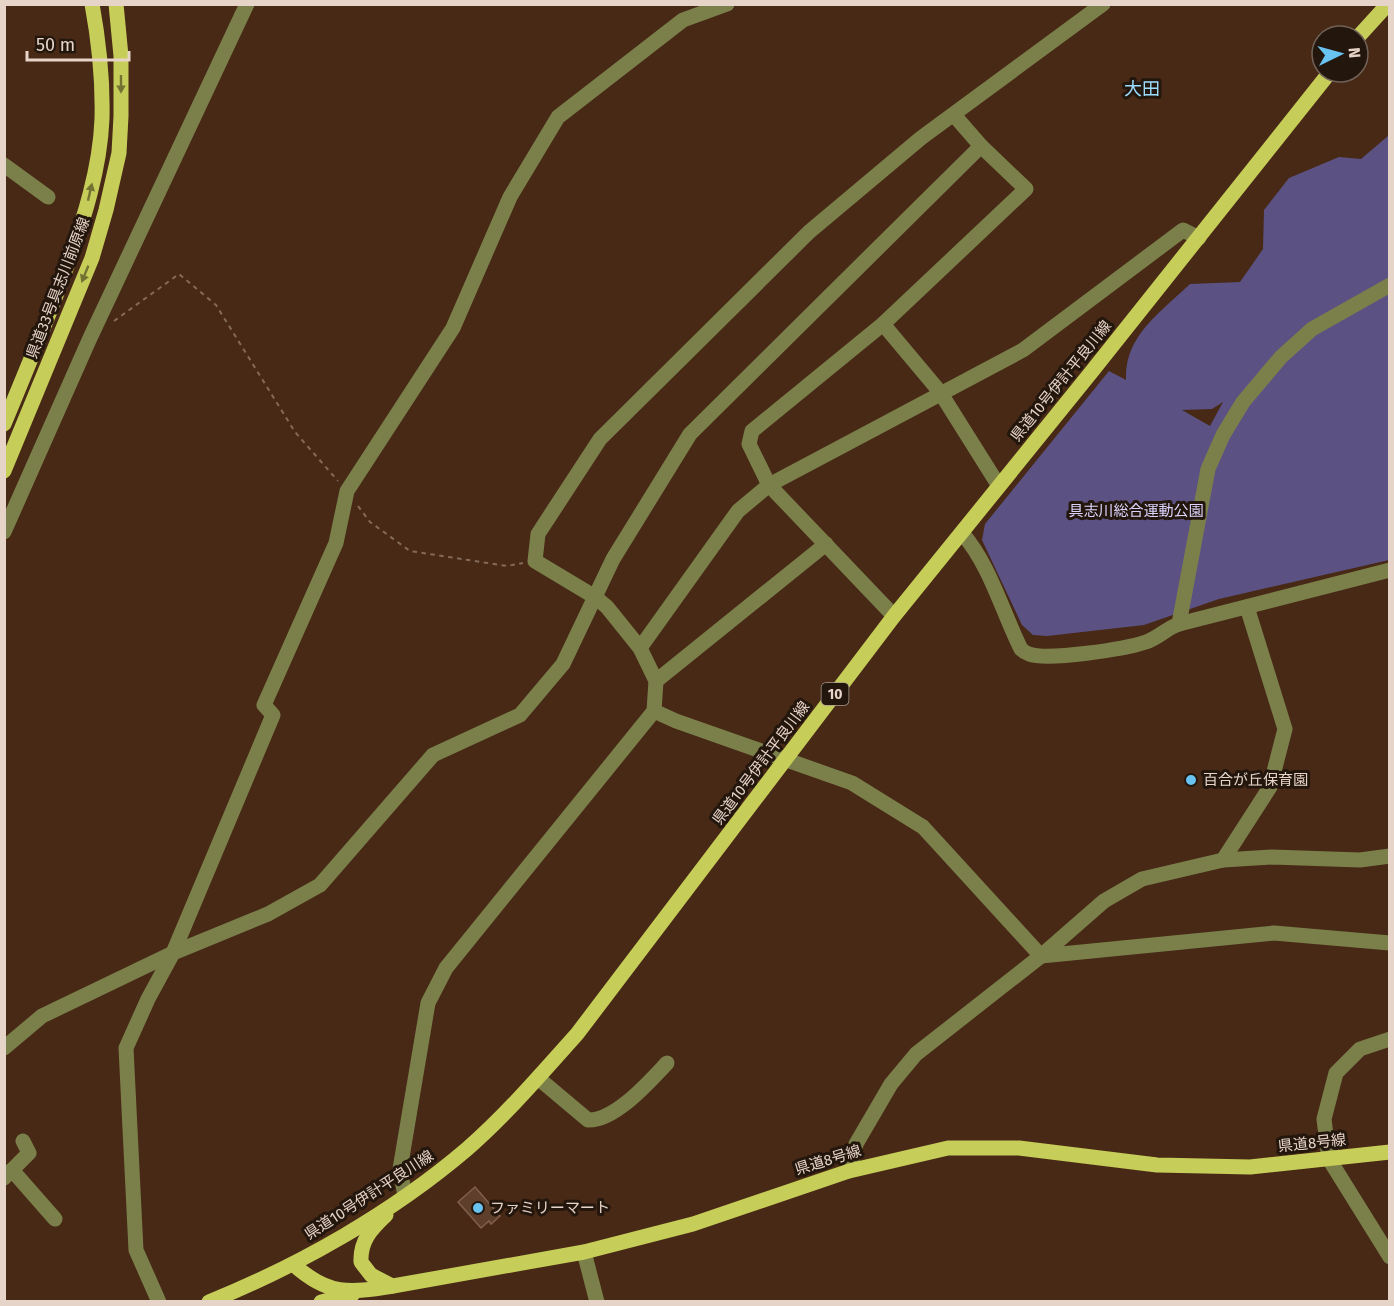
<svg xmlns="http://www.w3.org/2000/svg" width="1394" height="1306" font-family="'Fira Sans','Noto Sans JP',sans-serif">
	<style>
		.green { fill: #5b5183; fill-rule: evenodd }
		.building { fill: #5e3f2c; stroke: #815f4b; stroke-width: 1.5 }
		.lines { fill: none; stroke-linecap: round; stroke-linejoin: round }
		.path { stroke: #846a5a; stroke-width: 2; stroke-dasharray: 4.5 4.5; stroke-linecap: butt }
		.minor { stroke: #7b804b; stroke-width: 15 }
		.major { stroke: #c6cd58; stroke-width: 15 }
		.oneway { fill: #747232 }
		.poi-dot { fill: #69c3f1; stroke: #23160d; stroke-width: 2 }
		.labels { text-anchor: middle; dominant-baseline: central; stroke-width: 6; stroke-linejoin: round; paint-order: stroke }
		.shield { fill: #23160d; stroke: #ac9b90; stroke-width: 1.5 }
		.shield-label { font-size: 14px; font-weight: bold; fill: #e7d4c8 }
		.street-label { font-size: 15px; fill: #e7d4c8; stroke: #23160d }
		.park-label { font-size: 15px; fill: #dbd4fc; stroke: #23160d }
		.poi-label { font-size: 15px; fill: #e7d4c8; stroke: #23160d; text-anchor: start }
		.quarter-label { font-size: 18px; fill: #9bdbfd; stroke: #23160d }
	</style>
	<rect width="100%" height="100%" fill="#472916"/>
	<path class="green" d="M1388 136 1389 560 1219 599 1144 625 1047 636 1033 635 1022 625 982 540 985 524 1109 371 1126 380C1124 336 1161 312 1190 284L1240 282 1263 249 1264 210 1289 178 1339 157 1361 159ZM1223 402 1210 426 1182 410 1212 409Z"/>
	<path class="building" d="M475 1187 500 1216 491 1224 489 1221 481 1228 458 1202Z"/>
	<g class="lines">
		<g class="path">
			<path d="M114 321 179 274 216 305 295 432 338 481"/>
			<path d="M358 506 370 522 410 551 507 566 523 563"/>
		</g>
		<g class="minor">
			<path d="M4 165 48 197"/>
			<path d="M883 324 940 392 999 486"/>
			<path d="M4 532 90 338 247 4"/>
			<path d="M962 533C990 565 1002 611 1021 649 1023 651 1026 653 1029 654 1048 661 1125 649 1146 642 1158 638 1167 628 1179 624L1390 570"/>
			<path d="M894 616 769 485 749 444 752 431 883 324 1026 189 981 146 954 115"/>
			<path d="M1179 624 1208 469 1223 435 1243 402 1281 357 1312 329 1390 285"/>
			<path d="M640 648 738 511 769 485 1023 350 1183 230 1199 238"/>
			<path d="M656 681 826 544"/>
			<path d="M654 711 676 721 852 783 923 827 1041 956"/>
			<path d="M1223 860 1270 787 1285 729 1247 607"/>
			<path d="M1041 956 1274 933 1390 943"/>
			<path d="M1390 1039 1360 1049 1336 1073 1324 1119 1329 1159 1390 1257"/>
			<path d="M4 1048 42 1016 173 953 268 914 320 885 433 755 520 715 563 664 613 559 690 434 981 146"/>
			<path d="M538 1078 588 1120C615 1121 649 1082 667 1063"/>
			<path d="M12 1170 55 1219"/>
			<path d="M849 1171 856 1144 891 1084 916 1054 1041 956 1104 901 1142 879 1223 860 1272 857 1360 860 1390 856"/>
			<path d="M4 1178 29 1153 23 1141"/>
			<path d="M405 1196 400 1169 428 1003 446 968 654 711 656 681 640 648 607 607 595 597 535 561 538 534 600 439 809 232 921 138 1103 4"/>
			<path d="M584 1252 597 1302"/>
			<path d="M159 1302 136 1250 126 1048 148 999 173 953 273 715 264 705 336 543 347 491 453 328 510 197 558 117 683 20 727 4"/>
		</g>
		<g class="major">
			<path d="M1358 37 1388 4"/>
			<path d="M4 424C26 371 48 319 67 266 84 219 100 169 102 119 103 80 99 42 92 4"/>
			<path d="M4 471 92 258 106 210 119 153 121 116V56L116 4"/>
			<path d="M386 1215C371 1229 360 1241 361 1262L371 1275 392 1286"/>
			<path d="M293 1264C328 1296 349 1293 393 1286L584 1252 693 1224 849 1171 948 1148H1019L1157 1165 1250 1167 1390 1152"/>
			<path d="M209 1302C300 1265 392 1213 467 1149 507 1114 542 1073 577 1034L894 616 1093 370 1330 72"/>
			<path d="M321 1302 353 1294"/>
		</g>
	</g>
	<defs><path id="oneway-solid" d="M-6-.8H1V-3.2L6.5 0L1 3.2V.8H-6Z" transform="scale(1.5)"/></defs>
	<g class="oneway">
		<use href="#oneway-solid" transform="translate(121 84) rotate(90)"/>
		<use href="#oneway-solid" transform="translate(90 192) rotate(-77)"/>
		<use href="#oneway-solid" transform="translate(85 274) rotate(112)"/>
	</g>
	<g class="poi-dot">
		<circle cx="1191" cy="780" r="6"/>
		<circle cx="478" cy="1208" r="6"/>
	</g>
	<g class="labels">
		<rect class="shield" x="821.5" y="683" width="27" height="22" rx="4.5"/>
		<g class="shield-label">
			<text x="835" y="694">10</text>
		</g>
		<g class="street-label">
			<text transform="translate(58 288) rotate(-69)">県道33号具志川前原線</text>
			<text transform="translate(1061 381) rotate(-51)">県道10号伊計平良川線</text>
			<text transform="translate(761 763) rotate(-53)">県道10号伊計平良川線</text>
			<text transform="translate(1312 1143) rotate(-6)">県道8号線</text>
			<text transform="translate(828 1160) rotate(-17)">県道8号線</text>
			<text transform="translate(369 1195) rotate(-33)">県道10号伊計平良川線</text>
		</g>
		<g class="park-label">
			<text x="1136" y="511">具志川総合運動公園</text>
		</g>
		<g class="poi-label">
			<text x="1203" y="780">百合が丘保育園</text>
			<text x="490" y="1208">ファミリーマート</text>
		</g>
		<g class="quarter-label">
			<text x="1142" y="89">大田</text>
		</g>
	</g>
	<rect width="1394" height="1306" fill="none" stroke="#e7d4c8" stroke-width="12"/>
	<g transform="translate(1340 54) rotate(85)"><circle r="28" fill="#23160d" stroke="#716258" stroke-width="1.5"/>
	<path d="M0-4.5L10 22L0 15L-10 22Z" fill="#69c3f1"/>
	<text y="-9" font-size="16" font-weight="bold" text-anchor="middle" fill="#e7d4c8">N</text>
	</g>
	<path d="M27 51v9h102v-9" fill="none" stroke="#e7d4c8" stroke-width="3"/>
	<text x="36" y="51" font-size="18" fill="#e7d4c8" stroke="#23160d" stroke-width="4.5" paint-order="stroke">50 m</text>
</svg>
